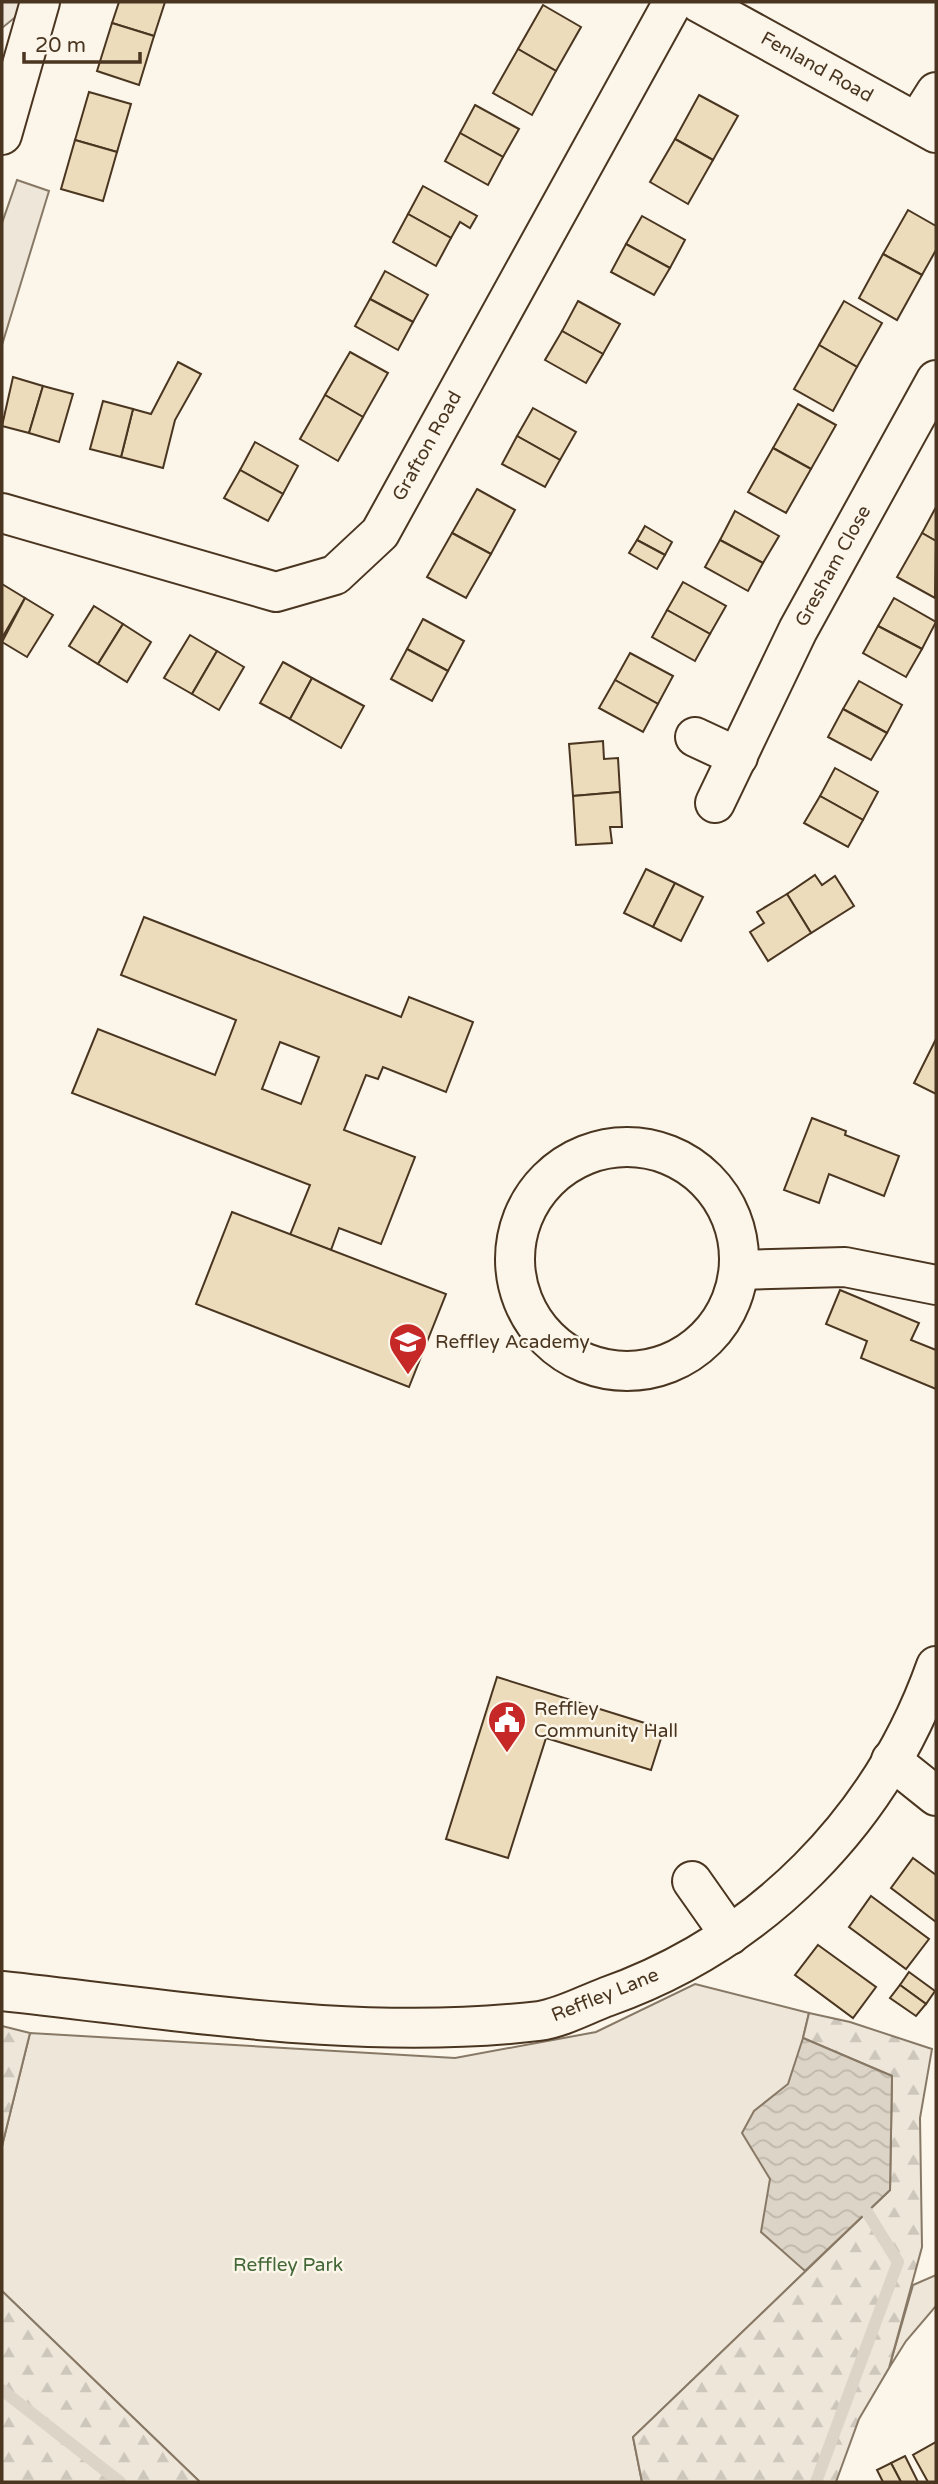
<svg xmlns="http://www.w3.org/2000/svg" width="938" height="2484" font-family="'Varela Round',sans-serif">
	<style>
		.green { fill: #ede6d9; stroke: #887966; stroke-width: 2 }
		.forest { fill: url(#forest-firs); stroke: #887966; stroke-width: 2 }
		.water { fill: url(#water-waves); stroke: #887966; stroke-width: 2 }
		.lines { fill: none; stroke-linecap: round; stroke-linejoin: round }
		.stream { stroke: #dcd4c6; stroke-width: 12 }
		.building { fill: #ecdcbc; stroke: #4a3520; stroke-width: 2; fill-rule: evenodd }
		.minor-casing { stroke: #4a3520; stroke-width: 42 }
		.minor { stroke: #fbf6e9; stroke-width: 38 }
		.labels { text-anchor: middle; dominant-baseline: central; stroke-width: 5; stroke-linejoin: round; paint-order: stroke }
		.street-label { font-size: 19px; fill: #4a3520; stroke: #fbf6e9 }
		.poi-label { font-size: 19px; fill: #4a3520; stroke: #fbf6e9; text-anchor: start }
		.park-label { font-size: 19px; fill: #436837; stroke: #fbf6e9 }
	</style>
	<defs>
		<pattern id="forest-firs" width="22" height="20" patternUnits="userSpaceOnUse" patternTransform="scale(1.75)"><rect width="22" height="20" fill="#ede6d9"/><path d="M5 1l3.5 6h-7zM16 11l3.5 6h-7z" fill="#cdc6ba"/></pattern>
		<pattern id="water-waves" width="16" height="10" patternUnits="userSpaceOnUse" patternTransform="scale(1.75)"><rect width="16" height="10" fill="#dcd4c6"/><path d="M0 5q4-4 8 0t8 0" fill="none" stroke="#beb7aa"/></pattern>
	</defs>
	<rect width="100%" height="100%" fill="#fbf6e9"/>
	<g class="green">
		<path d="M2 2H22L18 15 2 28Z"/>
		<path d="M17 180 49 191 2 345V223Z"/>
		<path d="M695 1984 809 2013 803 2038 890 2190 633 2437 642 2482H200L2 2291V2146L30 2033 455 2058 596 2032Z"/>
		<path d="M936 2275V2306L906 2341 889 2368 913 2285Z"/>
	</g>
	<g class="forest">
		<path d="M809 2013 850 2022 932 2049 920 2118 922 2247 889 2368 859 2419 836 2482H642L633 2437 890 2190 892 2076 803 2038Z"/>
		<path d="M2 2026 30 2033 2 2146Z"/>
		<path d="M2 2291 200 2482H2Z"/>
	</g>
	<path class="water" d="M803 2038 892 2076 890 2190 805 2271 761 2232 770 2179 742 2133 754 2111 788 2084Z"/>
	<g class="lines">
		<g class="stream">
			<path d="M2 2390 120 2482"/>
			<path d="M816 2482 898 2262 867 2212"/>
		</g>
	</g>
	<g class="building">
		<path d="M119 2H165L154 36 112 23Z"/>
		<path d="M543 5 581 27 556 71 518 49Z"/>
		<path d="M112 23 154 36 139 85 97 71Z"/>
		<path d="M518 49 556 71 532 115 493 93Z"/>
		<path d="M89 92 131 104 117 152 75 140Z"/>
		<path d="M699 95 738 116 713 160 675 139Z"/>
		<path d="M475 105 519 129 503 157 460 133Z"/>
		<path d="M460 133 503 157 488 185 445 161Z"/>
		<path d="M675 139 713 160 688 204 650 182Z"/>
		<path d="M75 140 117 152 103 201 61 189Z"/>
		<path d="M423 186 477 216 470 228 460 222 451 238 408 214Z"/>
		<path d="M908 210 936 226V250L922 275 883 254Z"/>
		<path d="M408 214 451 238 436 266 393 242Z"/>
		<path d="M642 216 685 240 670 268 626 244Z"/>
		<path d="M626 244 670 268 654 295 611 272Z"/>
		<path d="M883 254 922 275 897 320 859 298Z"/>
		<path d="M385 271 428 295 413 322 370 299Z"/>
		<path d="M370 299 413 322 398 350 355 326Z"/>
		<path d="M578 301 620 324 603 354 562 331Z"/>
		<path d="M844 301 882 323 857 367 819 345Z"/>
		<path d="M562 331 603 354 586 383 545 360Z"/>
		<path d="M819 345 857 367 833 411 794 389Z"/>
		<path d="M350 352 388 373 363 417 325 395Z"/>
		<path d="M178 362 201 374 175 420 163 468 121 457 133 409 151 414Z"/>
		<path d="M13 377 43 386 29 433 2 426Z"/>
		<path d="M43 386 73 394 59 442 29 433Z"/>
		<path d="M325 395 363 417 338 461 300 439Z"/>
		<path d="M103 401 133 409 121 457 90 449Z"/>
		<path d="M798 404 836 425 811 469 773 448Z"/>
		<path d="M533 408 576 432 560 460 517 436Z"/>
		<path d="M517 436 560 460 545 487 502 464Z"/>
		<path d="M255 442 298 466 283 494 240 470Z"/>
		<path d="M773 448 811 469 786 513 748 492Z"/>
		<path d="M240 470 283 494 268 521 224 498Z"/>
		<path d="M477 489 515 510 491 554 452 533Z"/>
		<path d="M936 507V541L922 533Z"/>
		<path d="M735 511 779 536 763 563 720 540Z"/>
		<path d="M645 526 672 542 665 555 637 540Z"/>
		<path d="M452 533 491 554 466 598 427 577Z"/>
		<path d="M922 533 936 541 935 598 897 577Z"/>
		<path d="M637 540 665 555 657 569 629 553Z"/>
		<path d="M720 540 763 563 748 591 705 567Z"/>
		<path d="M683 582 726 606 710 634 667 610Z"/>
		<path d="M2 584 25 598 2 638Z"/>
		<path d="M25 598 53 615 27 657 2 642Z"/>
		<path d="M894 598 936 622 922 649 878 626Z"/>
		<path d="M94 606 123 624 98 664 69 646Z"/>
		<path d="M667 610 710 634 695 661 652 637Z"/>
		<path d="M423 619 464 641 448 671 407 649Z"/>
		<path d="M123 624 151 642 127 682 98 664Z"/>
		<path d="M878 626 922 649 906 677 863 653Z"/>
		<path d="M190 635 217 651 192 694 164 678Z"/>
		<path d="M407 649 448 671 432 701 391 679Z"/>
		<path d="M217 651 244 667 219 710 192 694Z"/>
		<path d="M630 653 673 676 658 704 615 680Z"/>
		<path d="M283 662 312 678 290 719 260 703Z"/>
		<path d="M312 678 364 706 341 748 290 719Z"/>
		<path d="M615 680 658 704 643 732 599 708Z"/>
		<path d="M859 681 902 705 887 733 843 709Z"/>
		<path d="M843 709 887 733 871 760 828 737Z"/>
		<path d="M603 741 604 759 618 758 620 792 573 796 569 744Z"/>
		<path d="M835 768 878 792 863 820 820 796Z"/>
		<path d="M620 792 622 827H610L612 843 576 845 573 796Z"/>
		<path d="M820 796 863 820 848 847 804 823Z"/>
		<path d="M646 869 675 883 653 927 624 913Z"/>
		<path d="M815 875 822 885 835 876 854 906 811 933 787 894Z"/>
		<path d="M675 883 703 897 681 941 653 927Z"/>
		<path d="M787 894 811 933 768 961 750 932 764 923 757 912Z"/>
		<path d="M144 917 401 1017 409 997 473 1022 446 1092 383 1067 378 1079 366 1075 344 1130 415 1157 381 1244 339 1228 331 1250 290 1235 310 1185 72 1093 98 1029 215 1075 236 1020 121 975ZM280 1042 319 1057 301 1104 262 1089Z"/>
		<path d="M936 1039V1094L914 1083Z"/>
		<path d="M812 1118 846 1131 845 1135 899 1156 884 1196 829 1174 819 1203 784 1190Z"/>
		<path d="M232 1212 446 1294 409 1387 196 1304Z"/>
		<path d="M840 1290 919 1323 911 1340 936 1350V1389L861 1358 867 1341 826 1324Z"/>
		<path d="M497 1677 664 1729 651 1770 546 1738 508 1858 446 1839Z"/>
		<path d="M913 1858 936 1875V1922L891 1888Z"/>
		<path d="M871 1896 929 1939 906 1969 849 1927Z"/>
		<path d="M818 1945 876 1987 853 2018 795 1975Z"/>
		<path d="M909 1972 935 1991 926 2004 900 1985Z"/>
		<path d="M900 1985 926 2004 916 2016 890 1998Z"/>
		<path d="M936 2442V2482H928L913 2455Z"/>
		<path d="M905 2456 918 2482H901L891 2463Z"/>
		<path d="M891 2463 901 2482H883L877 2470Z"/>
	</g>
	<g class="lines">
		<defs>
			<g id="minor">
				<path d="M698 2 936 133"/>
				<path d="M917 122 936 92"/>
				<path d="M2 135 40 2"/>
				<path d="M2 513 276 592 335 575 380 533 673 2"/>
				<path d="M695 737 738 757"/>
				<path d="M715 803 798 630 936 380"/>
				<circle cx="627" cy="1259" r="112"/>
				<path d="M739 1270 845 1267 936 1285"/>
				<path d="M891 1760 936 1796"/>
				<path d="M692 1881 730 1935"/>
				<path d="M2 1991C179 2010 360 2042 539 2021 561 2018 585 2005 606 1997 761 1942 881 1821 936 1666"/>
			</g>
		</defs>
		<use href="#minor" class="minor-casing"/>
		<use href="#minor" class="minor"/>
	</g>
	<defs>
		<symbol id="school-pin" viewBox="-11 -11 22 30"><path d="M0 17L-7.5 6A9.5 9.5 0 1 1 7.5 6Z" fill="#c62828" stroke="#fbf6e9"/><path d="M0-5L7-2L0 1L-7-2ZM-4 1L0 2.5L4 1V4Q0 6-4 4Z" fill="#fff"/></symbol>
		<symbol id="civic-pin" viewBox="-11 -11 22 30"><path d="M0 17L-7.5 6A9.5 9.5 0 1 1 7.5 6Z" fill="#c62828" stroke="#fbf6e9"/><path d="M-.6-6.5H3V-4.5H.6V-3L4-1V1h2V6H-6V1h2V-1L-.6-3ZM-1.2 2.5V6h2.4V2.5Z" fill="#fff"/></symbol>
	</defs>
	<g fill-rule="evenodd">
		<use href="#school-pin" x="386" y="1320" width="44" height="60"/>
		<use href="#civic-pin" x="485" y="1698" width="44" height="60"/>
	</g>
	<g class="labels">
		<g class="street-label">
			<text transform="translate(817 67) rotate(29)">Fenland Road</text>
			<text transform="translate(427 446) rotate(-61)">Grafton Road</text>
			<text transform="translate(833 566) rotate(-61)">Gresham Close</text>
			<text transform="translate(605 1995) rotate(-22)">Reffley Lane</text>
		</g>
		<g class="poi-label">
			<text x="435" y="1342">Reffley Academy</text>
			<text x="534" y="1709">Reffley<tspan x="534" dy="22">Community Hall</tspan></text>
		</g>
		<g class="park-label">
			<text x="288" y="2265">Reffley Park</text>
		</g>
	</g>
	<rect width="938" height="2484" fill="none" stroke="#4a3520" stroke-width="7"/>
	<path d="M24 52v10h116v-10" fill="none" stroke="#4a3520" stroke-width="3.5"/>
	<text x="35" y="52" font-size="21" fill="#4a3520" stroke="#fbf6e9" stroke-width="5" paint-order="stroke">20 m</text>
</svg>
